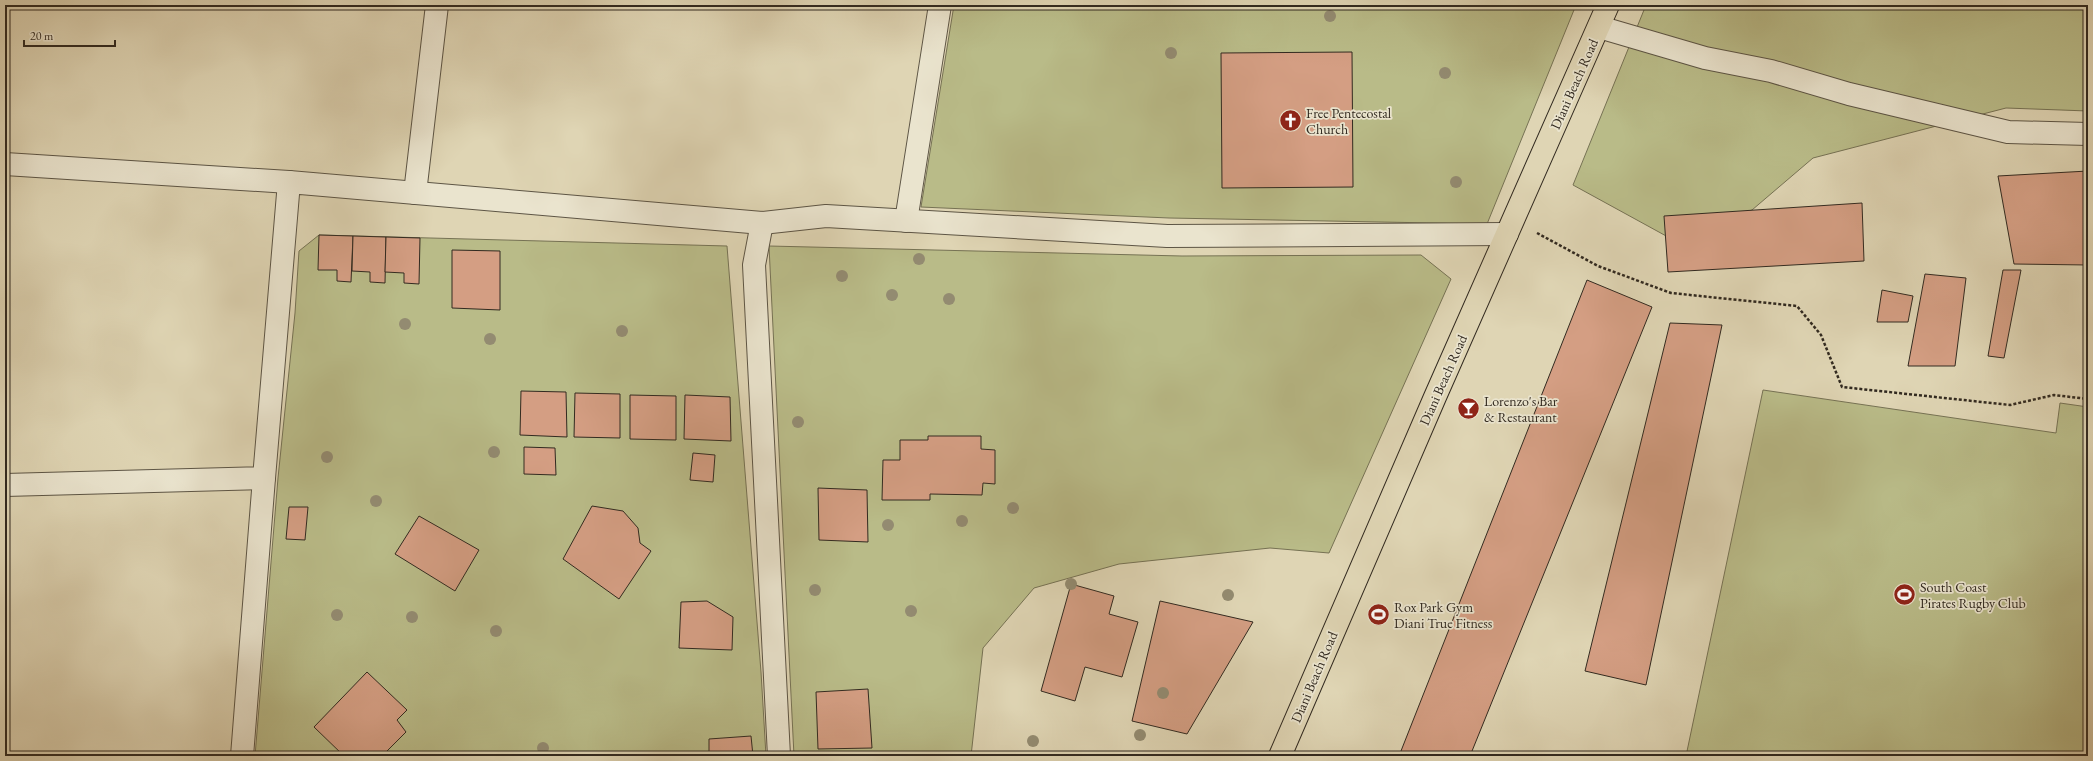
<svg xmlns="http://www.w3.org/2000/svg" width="2093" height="761" font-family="'EB Garamond',serif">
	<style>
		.green { fill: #b9bb88; stroke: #767254 }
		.building { fill: #d49e83; stroke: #322a20 }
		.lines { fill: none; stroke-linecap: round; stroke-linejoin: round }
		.minor-casing { stroke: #5d5545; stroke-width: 24 }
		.major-casing { stroke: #322a20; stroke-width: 24 }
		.path { stroke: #322a20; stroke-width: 2.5; stroke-dasharray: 3 2; stroke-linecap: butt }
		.minor { stroke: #eae4ce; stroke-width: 22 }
		.major { stroke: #dfd5b4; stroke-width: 22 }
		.tree { fill: #938b71 }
		.labels { text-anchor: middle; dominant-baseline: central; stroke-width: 3.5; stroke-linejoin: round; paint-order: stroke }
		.street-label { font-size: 14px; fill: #322a20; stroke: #eae4ce }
		.poi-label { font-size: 14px; fill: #322a20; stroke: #eae4ce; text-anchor: start }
	</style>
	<rect width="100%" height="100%" fill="#dfd5b4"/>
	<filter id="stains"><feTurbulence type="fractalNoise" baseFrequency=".005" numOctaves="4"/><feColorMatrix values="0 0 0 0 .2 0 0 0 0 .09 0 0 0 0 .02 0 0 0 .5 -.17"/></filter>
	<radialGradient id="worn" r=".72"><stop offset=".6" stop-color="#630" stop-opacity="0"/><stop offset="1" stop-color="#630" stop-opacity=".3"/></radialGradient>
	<g class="green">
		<path d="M954 5H1576L1487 224 1169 218 921 207Z"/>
		<path d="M1646 5H2088V111L2006 108 1813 158 1752 210 1668 237 1573 185Z"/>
		<path d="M319 235 727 246 761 672 766 756H255L278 478 295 313 299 251Z"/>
		<path d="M769 246 1182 256 1421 255 1451 279 1329 553 1270 548 1119 564 1034 588 983 648 971 756H794Z"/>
		<path d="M1763 390 2056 433 2060 403 2088 407V756H1686Z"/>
	</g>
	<g class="building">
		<path d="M1352 52 1353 187 1222 188 1221 53Z"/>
		<path d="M2088 171V265L2014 264 1998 176Z"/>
		<path d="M1862 203 1864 261 1668 272 1664 216Z"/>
		<path d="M319 235 353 236 351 282 337 281V270H318Z"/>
		<path d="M353 236 386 237 385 283 370 282V272L352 271Z"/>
		<path d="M386 237 420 238 419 284 404 283V273L385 272Z"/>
		<path d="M452 250 500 251V310L452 308Z"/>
		<path d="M2003 270H2021L2004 358 1988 356Z"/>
		<path d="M1925 274 1966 278 1955 366H1908Z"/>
		<path d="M1587 280 1652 307 1470 756H1399Z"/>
		<path d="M1882 290 1913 296 1908 322H1877Z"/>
		<path d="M1670 323 1722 325 1646 685 1585 671Z"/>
		<path d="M521 391 566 392 567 437 520 435Z"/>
		<path d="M575 393 620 394V438L574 437Z"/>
		<path d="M630 395 676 396V440L630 439Z"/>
		<path d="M685 395 730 397 731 441 684 439Z"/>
		<path d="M928 436H981V449L995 450V484L983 483 982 495 930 494V500H882L883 460H900V440H928Z"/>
		<path d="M524 447 555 448 556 475 524 474Z"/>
		<path d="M693 453 715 455 713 482 690 480Z"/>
		<path d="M818 488 867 490 868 542 819 540Z"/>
		<path d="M592 506 623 511 638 528 640 543 651 551 619 599 563 559Z"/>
		<path d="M289 507H308L305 540 286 539Z"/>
		<path d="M419 516 479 550 455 591 395 554Z"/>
		<path d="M1071 584 1114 596 1109 614 1138 622 1122 677 1085 667 1075 701 1041 691Z"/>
		<path d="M707 601 733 617 732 650 679 648 681 602Z"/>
		<path d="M1160 601 1253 622 1187 734 1132 721Z"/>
		<path d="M367 672 407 710 397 720 406 732 382 756H344L314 727Z"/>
		<path d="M868 689 872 748 818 749 816 692Z"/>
		<path d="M751 736 753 756H709V739Z"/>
	</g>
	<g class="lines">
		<defs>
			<g id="minor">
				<path d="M1599 27 1705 58 1771 71 1849 94 2008 132 2088 134"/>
				<path d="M5 164 289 182"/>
				<path d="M415 193 437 5"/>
				<path d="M906 221 940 5"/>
				<path d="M762 223 754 265 779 756"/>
				<path d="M5 485 264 478 289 182 762 223 826 216 1167 236 1507 234"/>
				<path d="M242 756 264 478"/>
			</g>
			<path id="major" d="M1280 756 1435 397 1608 5"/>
		</defs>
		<use href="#minor" class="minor-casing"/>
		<use href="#major" class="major-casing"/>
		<g class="path">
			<path d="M1537 233 1598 266 1671 293 1797 306 1821 335 1842 387 2010 405 2054 395 2088 399"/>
			<path d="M1695 756 1701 752"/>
		</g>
		<use href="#minor" class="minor"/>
		<use href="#major" class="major"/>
	</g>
	<g class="tree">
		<circle cx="1330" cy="16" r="6"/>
		<circle cx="1171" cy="53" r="6"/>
		<circle cx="1445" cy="73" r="6"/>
		<circle cx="1456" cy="182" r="6"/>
		<circle cx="919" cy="259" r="6"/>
		<circle cx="842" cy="276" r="6"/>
		<circle cx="892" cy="295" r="6"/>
		<circle cx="949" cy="299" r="6"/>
		<circle cx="405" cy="324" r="6"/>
		<circle cx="622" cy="331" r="6"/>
		<circle cx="490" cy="339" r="6"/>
		<circle cx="798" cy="422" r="6"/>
		<circle cx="494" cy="452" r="6"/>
		<circle cx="327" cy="457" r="6"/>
		<circle cx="376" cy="501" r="6"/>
		<circle cx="1013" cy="508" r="6"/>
		<circle cx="962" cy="521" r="6"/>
		<circle cx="888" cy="525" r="6"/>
		<circle cx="1071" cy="584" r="6"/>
		<circle cx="815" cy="590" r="6"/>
		<circle cx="1228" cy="595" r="6"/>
		<circle cx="911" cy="611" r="6"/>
		<circle cx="337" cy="615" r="6"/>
		<circle cx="412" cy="617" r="6"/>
		<circle cx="496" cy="631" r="6"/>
		<circle cx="1163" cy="693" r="6"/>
		<circle cx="1140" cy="735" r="6"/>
		<circle cx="1033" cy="741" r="6"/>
		<circle cx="543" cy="748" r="6"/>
	</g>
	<defs>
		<symbol id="church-disc" viewBox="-11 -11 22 22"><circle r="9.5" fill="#8f2418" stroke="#eae4ce"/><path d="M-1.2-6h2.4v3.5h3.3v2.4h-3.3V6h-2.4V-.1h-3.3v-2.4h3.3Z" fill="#fff"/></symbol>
		<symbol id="bar-disc" viewBox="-11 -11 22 22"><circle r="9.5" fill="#8f2418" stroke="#eae4ce"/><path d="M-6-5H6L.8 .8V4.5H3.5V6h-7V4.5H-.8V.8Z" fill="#fff"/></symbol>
		<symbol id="stadium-disc" viewBox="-11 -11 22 22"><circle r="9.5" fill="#8f2418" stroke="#eae4ce"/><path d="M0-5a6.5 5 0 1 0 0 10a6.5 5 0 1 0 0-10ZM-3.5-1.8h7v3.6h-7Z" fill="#fff"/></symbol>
	</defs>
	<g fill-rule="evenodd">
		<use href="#church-disc" x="1278" y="108" width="25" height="25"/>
		<use href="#bar-disc" x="1456" y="396" width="25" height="25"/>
		<use href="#stadium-disc" x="1892" y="582" width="25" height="25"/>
		<use href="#stadium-disc" x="1366" y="602" width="25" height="25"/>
	</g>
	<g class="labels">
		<g class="street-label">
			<text transform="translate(1574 84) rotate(-66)">Diani Beach Road</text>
			<text transform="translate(1443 380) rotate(-66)">Diani Beach Road</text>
			<text transform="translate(1314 677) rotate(-67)">Diani Beach Road</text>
		</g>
		<g class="poi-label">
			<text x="1306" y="113">Free Pentecostal<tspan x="1306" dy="16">Church</tspan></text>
			<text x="1484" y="401">Lorenzo's Bar<tspan x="1484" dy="16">&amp; Restaurant</tspan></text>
			<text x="1920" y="587">South Coast<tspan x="1920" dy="16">Pirates Rugby Club</tspan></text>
			<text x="1394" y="607">Rox Park Gym<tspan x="1394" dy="16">Diani True Fitness</tspan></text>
		</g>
	</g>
	<rect width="2093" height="761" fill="none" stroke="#dfd5b4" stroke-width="20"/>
	<rect x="6" y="6" width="2081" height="749" fill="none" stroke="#322a20" stroke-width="2"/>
	<rect x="10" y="10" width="2073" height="741" fill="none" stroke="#322a20"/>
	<path d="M24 40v6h91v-6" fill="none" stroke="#322a20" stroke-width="2"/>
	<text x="30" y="40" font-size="12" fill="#322a20" stroke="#eae4ce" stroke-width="3" paint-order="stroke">20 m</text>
	<rect width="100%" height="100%" filter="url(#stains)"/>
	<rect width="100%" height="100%" fill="url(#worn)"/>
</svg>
